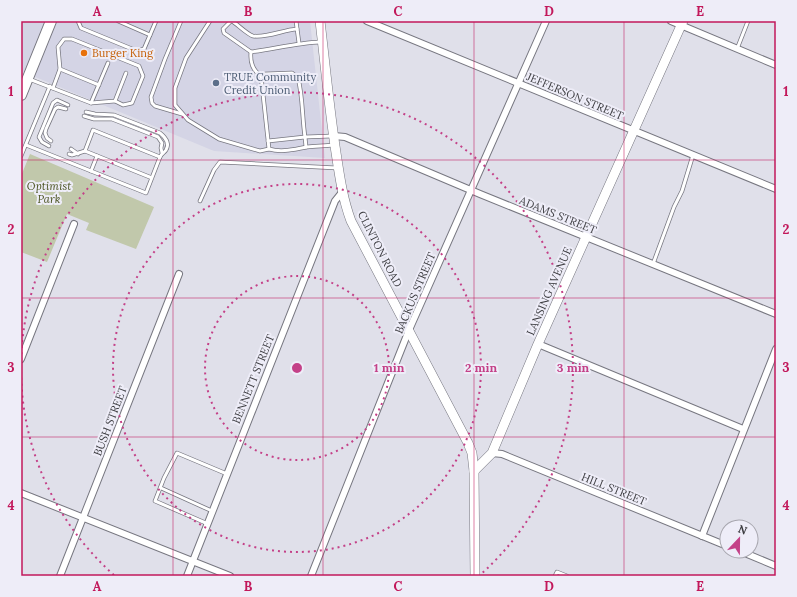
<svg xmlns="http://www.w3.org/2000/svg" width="797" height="597" font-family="Lora,serif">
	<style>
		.built { fill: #d4d4e5 }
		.green { fill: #c1c8ab }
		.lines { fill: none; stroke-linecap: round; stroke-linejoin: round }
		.lane-casing { stroke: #777780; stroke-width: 4.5 }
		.street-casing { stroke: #777780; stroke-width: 8 }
		.secondary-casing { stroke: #777780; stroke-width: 10 }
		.primary-casing { stroke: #777780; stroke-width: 12 }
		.lane { stroke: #fff; stroke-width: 3 }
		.street { stroke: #fff; stroke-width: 6 }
		.secondary { stroke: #fff; stroke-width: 9 }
		.primary { stroke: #fff; stroke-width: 10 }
		.grid { fill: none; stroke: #c2185b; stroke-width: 1; stroke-opacity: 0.55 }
		.ring { fill: none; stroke: #c44188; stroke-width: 2; stroke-dasharray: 2 4 }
		.food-dot { fill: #e8710a; stroke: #eeedf8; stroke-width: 1.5 }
		.service-dot { fill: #5c6f8a; stroke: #eeedf8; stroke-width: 1.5 }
		.labels { text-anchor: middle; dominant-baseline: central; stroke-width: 4; stroke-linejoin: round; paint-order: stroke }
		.food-label { font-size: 11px; fill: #c56008; stroke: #eeedf8; text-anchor: start }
		.service-label { font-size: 11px; fill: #4e5e75; stroke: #eeedf8; text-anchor: start }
		.street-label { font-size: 11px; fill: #3c3c40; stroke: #eeedf8 }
		.park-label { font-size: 11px; font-style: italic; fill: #49521f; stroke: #eeedf8 }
		.centre { fill: #c44188; stroke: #eeedf8; stroke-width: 2 }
		.ring-label { font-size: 12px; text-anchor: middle; font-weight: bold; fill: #c44188; stroke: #eeedf8; stroke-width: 4; stroke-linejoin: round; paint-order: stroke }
		.neatline { fill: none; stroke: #c2185b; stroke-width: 1.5 }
		.grid-label { font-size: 13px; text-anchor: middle; font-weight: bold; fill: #c2185b }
	</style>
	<rect width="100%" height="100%" fill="#e0e0ea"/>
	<path class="built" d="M21 21H310L325 158 214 151 21 71Z"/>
	<path class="green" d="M30 154 154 207 136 249 86 230 89 223 67 214 47 262 21 252V176Z"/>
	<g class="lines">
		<defs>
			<g id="lane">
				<path d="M78 21 81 28 137 51 144 49 156 21"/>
				<path d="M118 21 150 35"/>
				<path d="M181 21 165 59 151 97 152 103 155 106 182 114"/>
				<path d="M210 21 186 58 175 88V105L188 120 219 139 260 151 269 149"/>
				<path d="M231 21 223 29 224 33 251 52"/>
				<path d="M232 21C237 24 248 35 253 36 267 38 283 30 297 29"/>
				<path d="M296 21 299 43"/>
				<path d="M737 49 748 21"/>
				<path d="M60 69 99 85"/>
				<path d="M261 76C252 70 250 62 251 52 274 49 297 43 320 42"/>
				<path d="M29 79 91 103 115 101 126 73"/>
				<path d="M53 88 60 69 58 47 64 39H72L139 66 143 76 132 103 123 105 115 101"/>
				<path d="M91 103 108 63"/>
				<path d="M86 112 95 114 114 115 160 133C165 137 170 143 166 150 164 153 161 154 160 157"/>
				<path d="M84 116 94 119H112L158 137 162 143 161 148 162 153"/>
				<path d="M332 136 305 137C302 117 303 97 298 78L292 73 265 74 261 76 269 149C282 153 295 149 307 147 316 146 325 146 333 145"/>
				<path d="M51 141 47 138 45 133 46 129 55 109 58 107 66 109"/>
				<path d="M268 141 305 137 306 147"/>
				<path d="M26 145 146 193 160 157 93 130 85 151 152 178"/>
				<path d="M49 146 42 142 39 137 53 103 57 100 68 105"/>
				<path d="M71 149 78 154"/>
				<path d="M69 154 72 155 85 151"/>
				<path d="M21 156 50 86"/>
				<path d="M91 171 97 156"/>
				<path d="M200 201 214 170 220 162 337 168"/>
				<path d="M653 264 674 207 682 191 693 155"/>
				<path d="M161 488 212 511"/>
				<path d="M208 524 155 501 164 478 177 453 227 474"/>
				<path d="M555 576 557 572 567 576"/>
			</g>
			<g id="street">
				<path d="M367 21 776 189"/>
				<path d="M671 21 776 65"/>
				<path d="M334 136 345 137 480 194 776 314"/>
				<path d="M538 344 743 429"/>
				<path d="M21 359 74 224"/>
				<path d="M492 453 502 454 727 546"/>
				<path d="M21 493 230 576"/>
				<path d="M702 536 776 349"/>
				<path d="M740 551 776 566"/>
				<path d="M60 576 179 274"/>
				<path d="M187 576 335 201 343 191"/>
				<path d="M311 576 409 330 546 21"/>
			</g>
			<g id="secondary">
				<path d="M320 21C325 63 329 105 335 146 339 172 342 197 351 221L468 443 472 453 474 471 475 576"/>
				<path d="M474 471 492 453 538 344 683 21"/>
			</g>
			<path id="primary" d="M21 95 51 21"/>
		</defs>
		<use href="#lane" class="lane-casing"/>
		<use href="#street" class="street-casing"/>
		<use href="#secondary" class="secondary-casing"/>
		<use href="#primary" class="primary-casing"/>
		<use href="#lane" class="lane"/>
		<use href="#street" class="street"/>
		<use href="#secondary" class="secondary"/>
		<use href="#primary" class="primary"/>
	</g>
	<path class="grid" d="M173 21V576M323 21V576M474 21V576M624 21V576M21 160H776M21 298H776M21 437H776"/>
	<g class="ring">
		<circle cx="297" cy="368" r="92"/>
		<circle cx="297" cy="368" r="184"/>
		<path d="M114 575A276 276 0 0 1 21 370M21 366A276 276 0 1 1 480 575"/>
	</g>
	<circle class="food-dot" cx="84" cy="53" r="4"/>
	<circle class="service-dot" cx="216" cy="83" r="4"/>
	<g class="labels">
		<g class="food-label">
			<text x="92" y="53">Burger King</text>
		</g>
		<g class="service-label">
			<text x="224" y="77">TRUE Community<tspan x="224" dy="13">Credit Union</tspan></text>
		</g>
		<g class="street-label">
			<text transform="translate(575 96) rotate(23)">JEFFERSON STREET</text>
			<text transform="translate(558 215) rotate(22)">ADAMS STREET</text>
			<text transform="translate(380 249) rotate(63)">CLINTON ROAD</text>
			<text transform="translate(549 291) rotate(-66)">LANSING AVENUE</text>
			<text transform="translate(415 293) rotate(-67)">BACKUS STREET</text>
			<text transform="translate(253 379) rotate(-68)">BENNETT STREET</text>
			<text transform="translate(110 421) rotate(-69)">BUSH STREET</text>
			<text transform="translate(614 489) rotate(22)">HILL STREET</text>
		</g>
		<g class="park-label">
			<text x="49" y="186">Optimist<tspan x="49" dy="13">Park</tspan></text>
		</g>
	</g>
	<circle cx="297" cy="368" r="6" class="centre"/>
	<g class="ring-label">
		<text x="389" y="372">1 min</text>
		<text x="481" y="372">2 min</text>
		<text x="573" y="372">3 min</text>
	</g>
	<rect width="797" height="597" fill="none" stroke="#eeedf8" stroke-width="44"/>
	<g transform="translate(739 539) rotate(22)"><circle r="19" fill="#eeedf8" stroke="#a7a6ae"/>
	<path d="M0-3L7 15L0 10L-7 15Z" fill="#c44188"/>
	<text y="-6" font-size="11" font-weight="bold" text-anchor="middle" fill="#3c3c40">N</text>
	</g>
	<rect x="22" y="22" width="753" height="553" class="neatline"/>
	<g class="grid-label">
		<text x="97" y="16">A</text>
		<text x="248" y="16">B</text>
		<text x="398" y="16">C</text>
		<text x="549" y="16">D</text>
		<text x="700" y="16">E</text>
		<text x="11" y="96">1</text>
		<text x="786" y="96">1</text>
		<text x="11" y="234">2</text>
		<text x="786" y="234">2</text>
		<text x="11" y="372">3</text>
		<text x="786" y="372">3</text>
		<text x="11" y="510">4</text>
		<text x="786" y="510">4</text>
		<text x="97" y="591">A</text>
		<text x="248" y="591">B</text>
		<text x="398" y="591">C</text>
		<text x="549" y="591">D</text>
		<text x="700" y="591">E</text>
	</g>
</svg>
